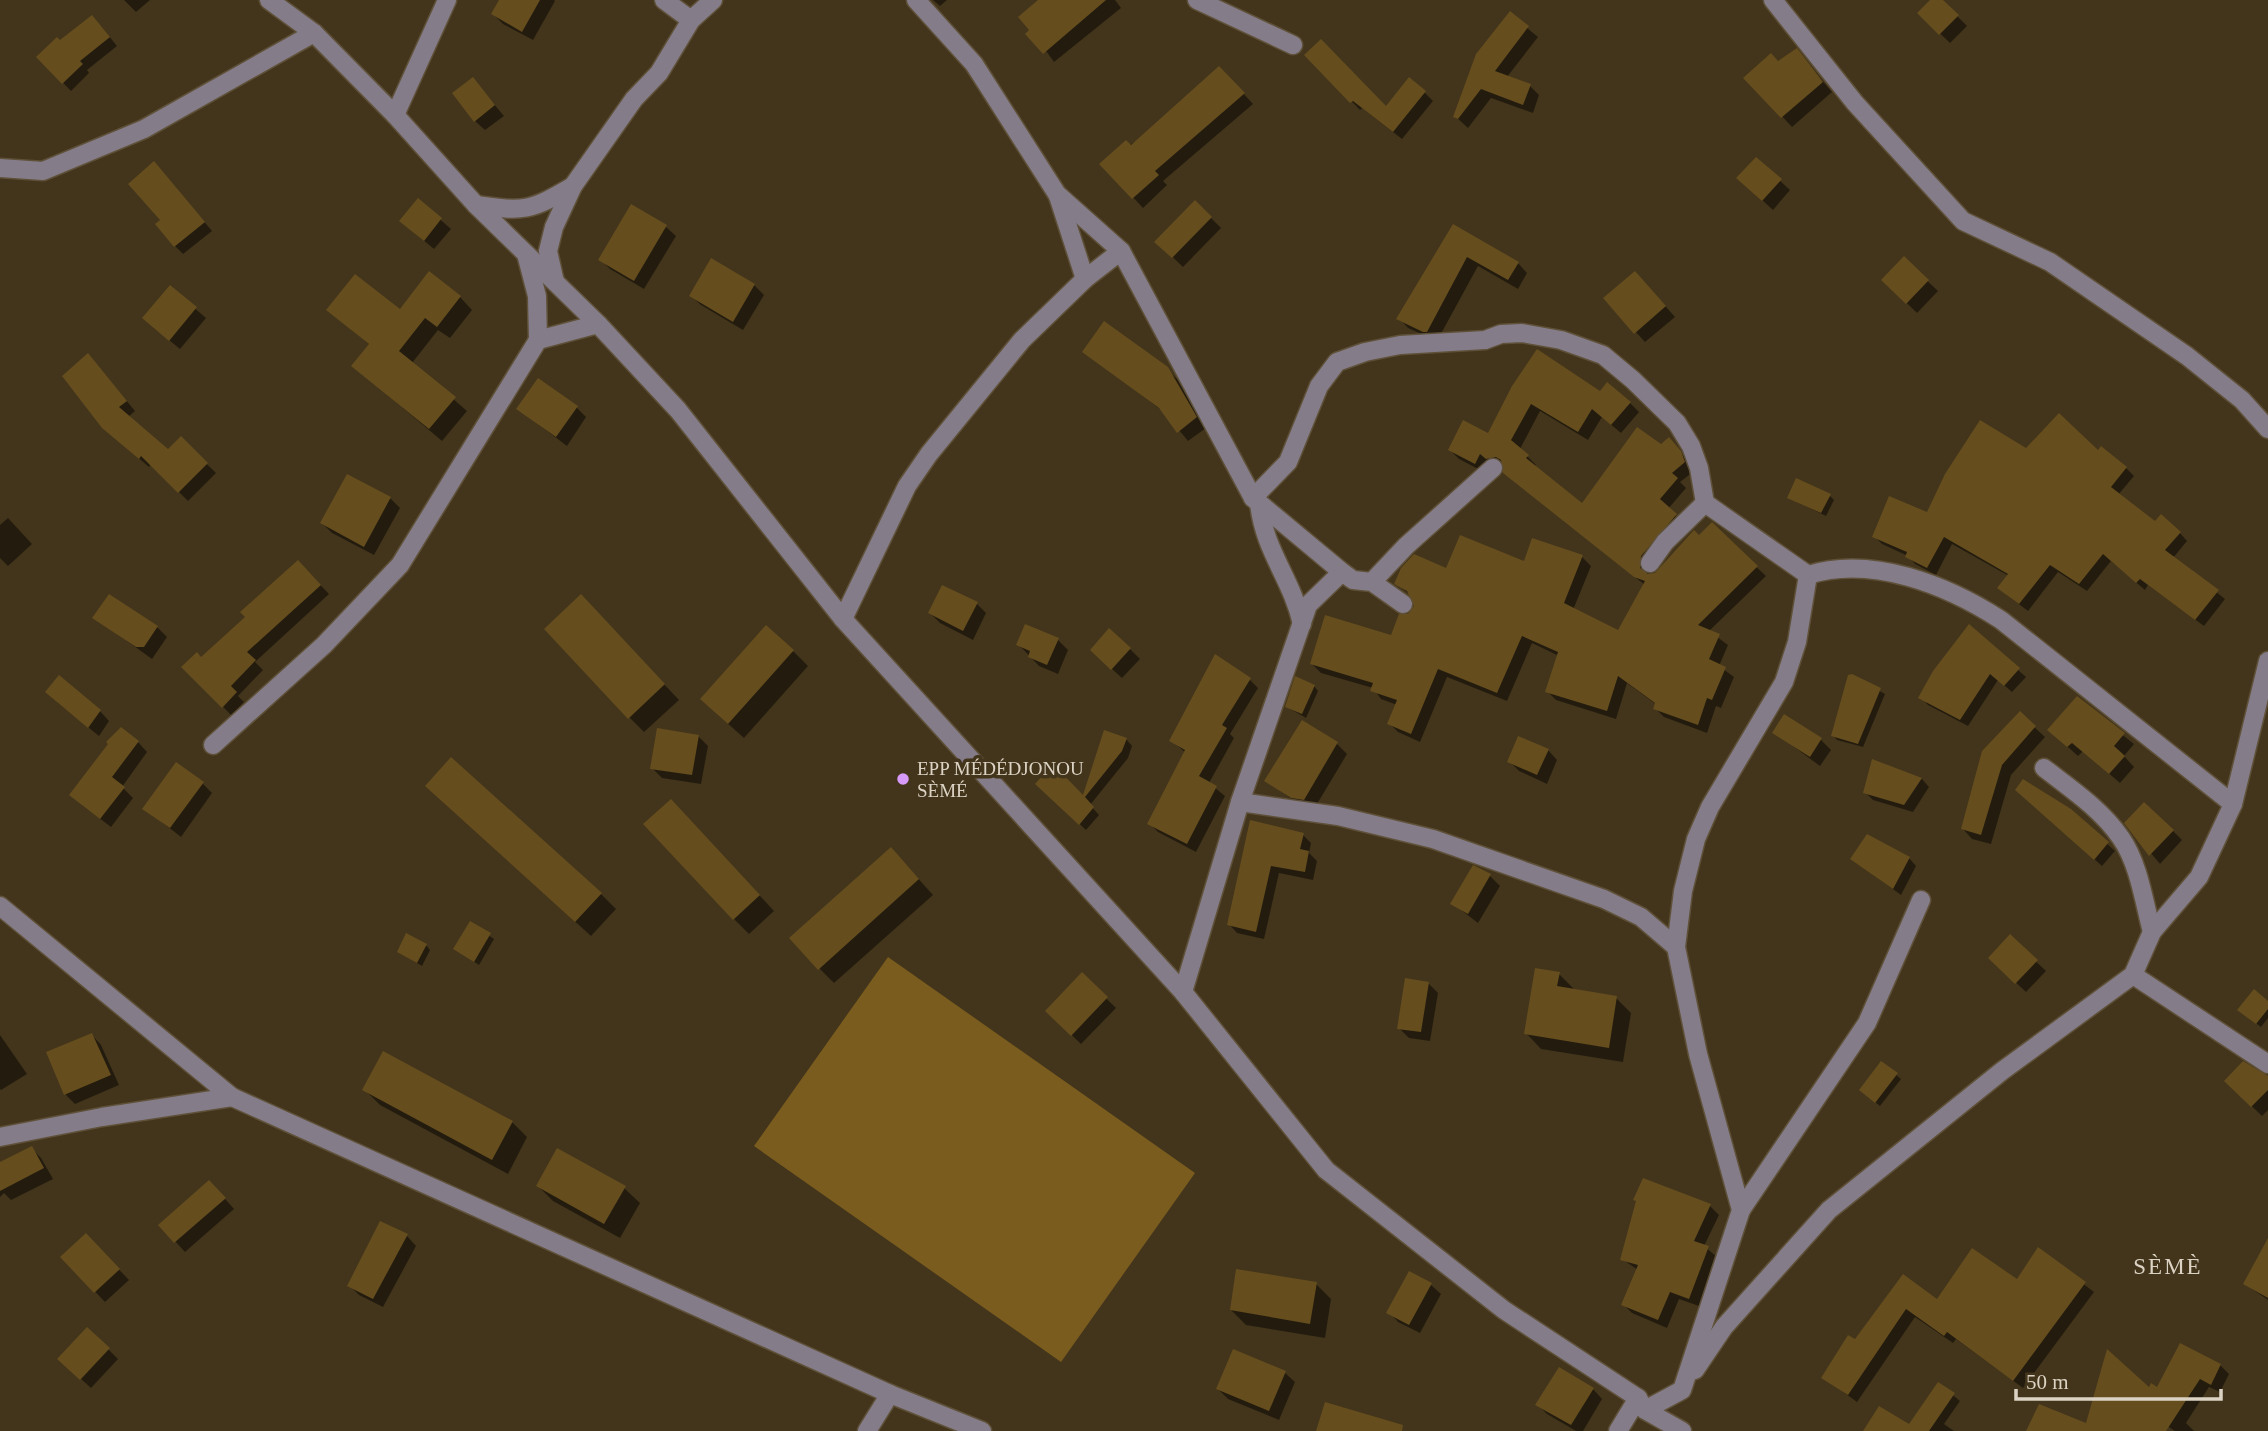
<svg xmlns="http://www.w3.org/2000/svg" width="2268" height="1431" font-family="'Times New Roman',serif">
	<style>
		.pitch { fill: #7a5c1e }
		.shadow { fill: #0007 }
		.building { fill: #654d1e }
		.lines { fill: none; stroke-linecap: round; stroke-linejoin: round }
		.minor-casing { stroke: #5f5139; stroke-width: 21 }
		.minor { stroke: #847d89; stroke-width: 18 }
		.poi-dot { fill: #d89af8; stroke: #43351b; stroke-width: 2.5 }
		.labels { text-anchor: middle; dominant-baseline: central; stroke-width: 7; stroke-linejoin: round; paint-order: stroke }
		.poi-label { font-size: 19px; fill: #dcd3c4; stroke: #43351b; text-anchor: start }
		.quarter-label { font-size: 23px; letter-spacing: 2px; fill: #dcd3c4; stroke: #43351b }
	</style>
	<rect width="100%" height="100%" fill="#43351b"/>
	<path class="pitch" d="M888 957 1195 1173 1061 1362 754 1146Z"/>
	<g class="shadow">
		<path d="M124 0H150L136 12Z"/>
		<path d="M501 0H554L555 1 533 40 503 24 493 14Z"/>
		<path d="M933 0H947L940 6Z"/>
		<path d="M1040 0H1115L1121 8 1054 62 1031 30Z"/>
		<path d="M1932 0H1941L1967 26 1950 43 1919 13Z"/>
		<path d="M1510 14 1538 37 1507 77 1530 86 1539 95 1533 113 1491 98 1468 128 1455 116Z"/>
		<path d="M100 25 117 46 87 70 89 73 71 91 38 57 60 43Z"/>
		<path d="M1797 51 1832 92 1792 127 1746 78Z"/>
		<path d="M1307 55 1386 108 1425 93 1433 101 1402 139 1362 108 1360 110Z"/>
		<path d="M1229 78 1253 104 1163 181 1167 185 1143 208 1102 164Z"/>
		<path d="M473 79 504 116 485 130 475 121Z"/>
		<path d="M1756 159 1790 190 1773 210 1749 188Z"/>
		<path d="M162 172 212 231 183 254 175 246 162 220Z"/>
		<path d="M418 200 451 229 434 249 411 230Z"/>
		<path d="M1195 202 1221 228 1183 267 1157 242Z"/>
		<path d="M1453 226 1518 263 1527 273 1518 289 1478 266 1437 341 1408 328 1399 318Z"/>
		<path d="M666 227 676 236 644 289 610 269 601 260Z"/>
		<path d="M1904 259 1938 291 1917 313 1883 280Z"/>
		<path d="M1645 283 1675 317 1645 342 1606 299Z"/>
		<path d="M754 285 764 295 743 330 701 305 691 296Z"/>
		<path d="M170 287 206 318 180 349 154 328Z"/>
		<path d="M460 297 472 310 450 338 438 330 412 363 467 411 442 441 353 366 370 345 329 310 400 312Z"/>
		<path d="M1084 351 1166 369 1177 379 1206 428 1188 441 1165 413Z"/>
		<path d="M97 365 135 411 128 417 168 451 181 439 216 473 188 501 151 464 149 467 114 437Z"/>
		<path d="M1514 387 1600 394 1630 403 1639 412 1621 433 1602 417 1588 440 1540 411 1520 449 1536 465 1534 467 1582 506 1661 446 1677 449 1689 462 1693 472 1680 482 1686 488 1668 509 1685 525 1649 566 1648 576 1656 575 1712 525 1766 576 1709 631 1728 645 1719 666 1734 677 1721 708 1716 706 1707 733 1664 717 1655 708 1657 705 1627 683 1616 719 1556 700 1547 691 1559 656 1532 643 1507 701 1447 677 1420 742 1398 732 1389 723 1397 705 1381 699 1373 688 1321 673 1312 664 1392 637 1416 606 1412 596 1396 583 1447 571 1582 557 1591 566 1573 610 1619 633 1645 585 1514 481 1504 466 1484 472 1459 459 1450 450 1489 435Z"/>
		<path d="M576 407 586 417 567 446 518 409Z"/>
		<path d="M2026 450 2098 452 2126 468 2134 476 2118 495 2155 524 2180 533 2187 541 2173 558 2225 599 2204 626 2148 585 2145 590 2111 561 2087 591 2058 572 2028 611 2007 595 2009 576 1952 544 1936 575 1915 564 1908 556 1882 544 1874 536 1928 514Z"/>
		<path d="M348 476 390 498 400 508 374 555 332 533 322 523Z"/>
		<path d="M1830 496 1834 500 1826 516 1789 498Z"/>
		<path d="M8 518 32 544 8 566 0 558V525Z"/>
		<path d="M307 571 329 594 255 662 263 670 238 696 244 702 231 715 184 667 201 659Z"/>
		<path d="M977 604 986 613 973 640 940 623 930 613Z"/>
		<path d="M596 612 679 700 644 732 629 717Z"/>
		<path d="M95 618 157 627 167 637 152 659Z"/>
		<path d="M1026 626 1058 640 1068 650 1058 674 1039 666 1018 644Z"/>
		<path d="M1130 649 1140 659 1122 678 1102 660Z"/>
		<path d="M793 651 808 666 744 738 717 714Z"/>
		<path d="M2018 670 2026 677 2012 692 1998 680 1968 726 1928 705 1921 697 1933 674Z"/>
		<path d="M1852 676 1885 694 1863 747 1837 740 1833 735Z"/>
		<path d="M1250 680 1258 688 1230 734 1234 738 1209 783 1225 796 1196 852 1158 832 1149 823 1186 753 1172 741Z"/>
		<path d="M1314 686 1318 691 1306 718 1287 707Z"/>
		<path d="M2077 699 2134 744 2124 756 2134 767 2120 783 2083 751 2078 756 2059 739Z"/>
		<path d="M57 702 100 711 109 721 99 736Z"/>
		<path d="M2020 714 2045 737 2011 775 1991 844 1972 839 1963 829Z"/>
		<path d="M1302 722 1337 744 1347 754 1314 809 1303 807 1266 781Z"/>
		<path d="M1774 732 1821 740 1831 750 1820 766Z"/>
		<path d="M698 736 708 746 701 784 662 778 652 768Z"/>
		<path d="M1126 739 1132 746 1128 758 1090 805 1099 815 1086 830 1037 784 1084 798Z"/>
		<path d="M138 742 147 752 122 787 133 798 111 827 82 805Z"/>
		<path d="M1548 750 1557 760 1547 784 1519 771 1509 761Z"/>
		<path d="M1873 761 1922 779 1929 787 1913 812 1873 800 1865 792Z"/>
		<path d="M202 783 212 793 181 837 144 808Z"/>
		<path d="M2025 798 2070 810 2115 851 2102 866Z"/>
		<path d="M442 801 601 894 616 909 591 936Z"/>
		<path d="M686 816 774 911 749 934 734 919Z"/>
		<path d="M1251 822 1303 835 1311 843 1309 853 1317 861 1313 880 1279 873 1264 939 1237 933 1229 924Z"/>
		<path d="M2126 823 2173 831 2182 840 2160 864Z"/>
		<path d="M1909 858 1916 866 1901 895 1852 859Z"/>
		<path d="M906 865 933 895 834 983 819 968Z"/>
		<path d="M1474 867 1490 876 1500 886 1478 923 1452 903Z"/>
		<path d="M470 923 494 939 479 965 455 949Z"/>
		<path d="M2010 937 2046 971 2026 992 1990 958Z"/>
		<path d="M426 945 430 950 422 966 399 952Z"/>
		<path d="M1559 974 1574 989 1616 998 1631 1013 1623 1062 1541 1049 1526 1033Z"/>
		<path d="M1082 975 1116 1008 1081 1044 1047 1011Z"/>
		<path d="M1428 983 1438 993 1430 1041 1409 1038 1399 1028Z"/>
		<path d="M2268 1003V1018L2261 1027 2244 1014Z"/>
		<path d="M0 1035 27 1074 1 1090 0 1089Z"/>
		<path d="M92 1035 101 1045 119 1085 75 1104 65 1094Z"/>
		<path d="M1882 1063 1901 1079 1880 1106 1865 1094Z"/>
		<path d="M2268 1080V1110L2262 1116 2236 1091Z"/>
		<path d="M365 1090 512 1122 527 1137 508 1174 380 1105Z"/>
		<path d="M31 1148 41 1158 53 1179 11 1200 4 1193 0 1197V1164Z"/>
		<path d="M538 1186 624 1188 640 1203 620 1238 553 1201Z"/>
		<path d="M219 1192 234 1209 185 1252 160 1225Z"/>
		<path d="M1710 1206 1719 1215 1704 1246 1717 1257 1699 1306 1679 1299 1667 1328 1632 1313 1623 1304 1638 1270 1622 1259Z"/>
		<path d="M86 1235 129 1280 105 1302 62 1257Z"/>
		<path d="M407 1236 416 1246 383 1307 359 1295 350 1286Z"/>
		<path d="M2038 1249 2094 1292 2023 1388 1956 1339 1953 1343 1915 1317 1857 1402 1823 1377 1855 1341 1903 1277 1938 1301 2018 1281Z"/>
		<path d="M2268 1252V1300L2245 1284Z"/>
		<path d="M1316 1284 1331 1299 1325 1338 1246 1325 1230 1309Z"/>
		<path d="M1431 1285 1441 1294 1420 1333 1398 1322 1389 1312Z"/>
		<path d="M108 1349 118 1359 91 1388 69 1368Z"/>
		<path d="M2220 1365 2229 1374 2220 1392 2209 1387 2186 1423 2194 1431H2175L2138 1407 2128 1431H2028L2087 1426 2149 1390 2158 1389Z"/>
		<path d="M1285 1373 1295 1382 1279 1420 1228 1399 1218 1389Z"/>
		<path d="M1939 1384 1960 1401 1944 1424 1954 1431H1865L1909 1427Z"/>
		<path d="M1593 1389 1602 1399 1583 1431H1576L1547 1414 1538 1405Z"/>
	</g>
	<g class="building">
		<path d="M499 0H540L522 32 491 14Z"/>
		<path d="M1038 0H1106L1043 54 1025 34 1029 30 1018 17Z"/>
		<path d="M1930 0H1943L1959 15 1939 35 1917 13Z"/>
		<path d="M1510 11 1529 26 1495 71 1531 84 1523 105 1481 89 1458 119 1453 117 1476 54Z"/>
		<path d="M92 15 110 37 80 61 83 64 62 84 36 57 57 37 60 40Z"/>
		<path d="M1321 39 1386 106 1409 77 1426 91 1393 132 1353 101 1350 103 1304 55Z"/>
		<path d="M1797 48 1823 82 1781 118 1743 78 1771 53 1778 61Z"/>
		<path d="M1219 66 1245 93 1155 171 1159 175 1132 199 1099 164 1126 140 1131 145Z"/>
		<path d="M473 77 495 105 474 122 452 93Z"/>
		<path d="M1756 157 1782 179 1762 201 1736 178Z"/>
		<path d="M154 161 205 222 174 247 155 224 160 220 128 184Z"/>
		<path d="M418 198 442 218 424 241 399 221Z"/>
		<path d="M1195 200 1212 217 1172 258 1154 242Z"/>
		<path d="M631 204 667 225 634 281 598 260Z"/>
		<path d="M1453 224 1519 262 1508 280 1467 257 1427 332H1423L1396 319Z"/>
		<path d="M1904 256 1929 280 1906 304 1881 280Z"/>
		<path d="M711 258 755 284 733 322 689 296Z"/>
		<path d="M429 271 461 296 437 327 425 318 399 351 456 397 429 429 351 366 369 344 326 310 355 274 400 309Z"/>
		<path d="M1635 271 1666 306 1634 334 1603 298Z"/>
		<path d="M170 285 197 307 169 341 142 318Z"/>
		<path d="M1104 321 1168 367 1197 417 1177 433 1159 408 1082 352Z"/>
		<path d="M1537 349 1600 391 1607 382 1631 402 1611 425 1592 409 1578 432 1531 404 1511 440 1529 455 1526 458 1582 503 1637 427 1661 444 1669 437 1681 451 1685 462 1672 473 1678 478 1660 499 1677 514 1641 556 1640 568 1648 574 1655 573 1694 530 1699 535 1712 522 1758 566 1698 625 1720 634 1709 659 1726 667 1712 700 1707 698 1698 725 1653 709 1655 703 1618 676 1607 711 1545 692 1558 652 1522 636 1497 693 1438 669 1411 734 1387 724 1397 700 1370 691 1373 683 1310 664 1325 615 1391 635 1399 614H1408L1414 606 1407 591 1394 584 1401 568 1414 554 1446 568 1460 535 1524 561 1532 538 1583 555 1564 603 1618 630 1645 581 1634 577 1503 473 1501 460 1496 457 1486 459 1480 454 1475 464 1448 450 1463 420 1488 433 1512 386Z"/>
		<path d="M88 353 127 401 119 407 168 449 181 436 208 463 178 493 141 456 139 459 102 428 62 376Z"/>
		<path d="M538 378 578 406 556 437 516 409Z"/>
		<path d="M2059 413 2098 450 2101 446 2127 467 2111 487 2155 521 2161 514 2181 532 2165 550 2219 590 2195 620 2140 579 2136 583 2103 554 2079 584 2050 565 2019 604 1997 588 2008 574 1944 537 1927 568 1905 557 1907 552 1872 537 1889 496 1927 512 1945 474 1980 420 2026 448Z"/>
		<path d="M347 474 391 497 364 547 320 523Z"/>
		<path d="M1796 478 1831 494 1821 513 1787 498Z"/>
		<path d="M298 560 321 585 247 652 256 660 231 686 237 692 222 708 181 667 197 652 201 657 245 617 240 612Z"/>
		<path d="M942 585 978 602 963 631 928 613Z"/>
		<path d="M109 594 158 626 144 647H136L92 618Z"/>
		<path d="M581 594 665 684 628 719 544 629Z"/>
		<path d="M1025 624 1059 638 1047 665 1028 657 1030 651 1016 645Z"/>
		<path d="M1969 624 2020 668 2004 686 1990 674 1960 720 1918 698 1933 671Z"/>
		<path d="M766 625 794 650 728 724 700 699Z"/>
		<path d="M1109 628 1131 648 1111 670 1090 650Z"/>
		<path d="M1215 654 1251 678 1222 725 1227 728 1199 776 1217 786 1187 844 1147 824 1185 750 1169 741Z"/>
		<path d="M1852 674 1881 688 1858 744 1831 736 1848 675Z"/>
		<path d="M59 675 101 710 88 728 45 692Z"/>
		<path d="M1295 676 1315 685 1302 714 1285 707Z"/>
		<path d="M2077 696 2125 733 2114 746 2125 756 2109 774 2072 743 2067 747 2047 730Z"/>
		<path d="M2020 711 2036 726 2002 765 1981 835 1961 829 1982 751Z"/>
		<path d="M1784 714 1822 738 1810 757 1772 733Z"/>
		<path d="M1302 720 1338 742 1304 800 1291 798 1264 781Z"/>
		<path d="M121 727 139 741 112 777 125 787 100 819 69 795 108 744 106 742Z"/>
		<path d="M657 728 699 735 692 775 650 769Z"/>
		<path d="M1104 730 1127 738 1122 751 1085 797 1094 807 1079 825 1035 784 1053 764 1083 795Z"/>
		<path d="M1518 736 1549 749 1537 775 1507 762Z"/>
		<path d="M451 757 602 893 575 922 425 786Z"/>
		<path d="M1872 759 1922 778 1904 805 1863 793Z"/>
		<path d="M176 762 204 782 170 828 142 809Z"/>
		<path d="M2023 779 2071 809 2109 842 2094 860 2015 790Z"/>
		<path d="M671 799 760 895 733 920 643 824Z"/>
		<path d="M2144 802 2174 830 2149 856 2124 823Z"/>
		<path d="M1250 820 1304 833 1300 849 1309 851 1305 872 1271 866 1256 932 1227 925Z"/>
		<path d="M1867 834 1910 857 1893 889 1850 859Z"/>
		<path d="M891 847 919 879 818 970 789 938Z"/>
		<path d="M1473 865 1491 874 1468 914 1450 904Z"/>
		<path d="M470 921 491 933 474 962 453 949Z"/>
		<path d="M406 933 427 944 417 963 397 952Z"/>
		<path d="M2010 934 2038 960 2015 984 1988 958Z"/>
		<path d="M1535 968 1560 972 1557 986 1617 996 1609 1048 1524 1034Z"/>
		<path d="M1082 972 1108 997 1071 1036 1045 1011Z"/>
		<path d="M1405 978 1429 982 1421 1032 1397 1029Z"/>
		<path d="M2254 989 2268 1001V1009L2256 1024 2237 1010Z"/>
		<path d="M92 1033 111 1075 64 1095 46 1052Z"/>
		<path d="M383 1051 513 1121 492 1160 362 1090Z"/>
		<path d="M1881 1061 1898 1073 1875 1103 1859 1090Z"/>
		<path d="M2243 1061 2268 1076V1090L2251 1107 2224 1081Z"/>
		<path d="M32 1146 44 1168 0 1191V1162Z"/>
		<path d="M557 1148 626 1186 604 1224 536 1186Z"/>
		<path d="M1643 1178 1711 1204 1694 1241 1709 1246 1689 1299 1670 1292 1658 1320 1621 1305 1638 1265 1620 1260 1636 1201 1633 1200Z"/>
		<path d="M209 1180 226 1198 174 1243 158 1225Z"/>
		<path d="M380 1221 408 1234 373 1299 347 1286Z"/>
		<path d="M86 1233 120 1269 94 1293 60 1257Z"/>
		<path d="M2268 1238V1298L2243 1284Z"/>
		<path d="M2038 1247 2086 1282 2013 1381 1947 1332 1944 1336 1906 1309 1848 1395 1821 1378 1848 1335 1855 1339 1903 1274 1937 1299 1972 1248 2017 1279Z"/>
		<path d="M1236 1269 1317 1282 1310 1324 1230 1310Z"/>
		<path d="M1409 1271 1432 1283 1409 1325 1386 1313Z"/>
		<path d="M87 1327 110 1348 80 1380 57 1359Z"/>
		<path d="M2180 1343 2221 1364 2211 1385 2200 1379 2166 1431H2026L2039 1404 2086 1423 2107 1349 2149 1387 2151 1383 2157 1387Z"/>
		<path d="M1233 1349 1286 1371 1269 1411 1216 1389Z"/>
		<path d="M1559 1367 1594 1388 1571 1425 1535 1405Z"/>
		<path d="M1938 1382 1955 1393 1929 1431H1863L1879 1406 1909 1424Z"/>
		<path d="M1325 1402 1403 1425 1402 1431H1316Z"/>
	</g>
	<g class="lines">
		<defs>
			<g id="minor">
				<path d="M269 0 314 33 395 115 476 205 598 324 678 410 843 619 1183 992 1326 1170 1504 1310 1638 1398 1645 1410 1682 1431"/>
				<path d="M664 0 691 20"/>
				<path d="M916 0 974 64 1057 194 1121 251 1253 498 1342 572 1353 580 1372 582 1403 604"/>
				<path d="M1197 0 1293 45"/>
				<path d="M1773 0 1855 103 1963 221 2050 262 2187 356 2242 400 2268 429"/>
				<path d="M395 115 447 0"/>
				<path d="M0 168 43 171 144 129 314 33"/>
				<path d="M1058 196 1085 279"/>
				<path d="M476 205C525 212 530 211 573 186"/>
				<path d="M526 254 537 296 538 340"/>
				<path d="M555 282 548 251 554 227 573 186 634 99 659 73 691 20 713 0"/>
				<path d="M1253 498 1288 462 1319 386 1337 362 1365 352 1400 345 1485 340 1501 334 1522 333 1561 340 1603 355 1633 380 1677 423 1691 446 1699 468 1705 503 1808 575 1797 642 1784 682 1710 807 1696 839 1683 891 1676 947 1698 1054 1741 1210 1682 1390 1645 1410"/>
				<path d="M1259 503C1264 551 1292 579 1302 624"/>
				<path d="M1650 563 1665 542 1705 503"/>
				<path d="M1808 575C1872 555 1947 585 2001 620L2233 804"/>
				<path d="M1372 582 1406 546 1493 468"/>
				<path d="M843 619 907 486 929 454 1022 340 1085 279 1121 251"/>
				<path d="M213 745 324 645 400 565 538 340 598 324"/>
				<path d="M2044 768C2071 789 2101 809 2121 838 2139 864 2144 902 2152 932"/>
				<path d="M1240 802 1338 816 1433 839 1604 899 1641 917 1676 947"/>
				<path d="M0 906 232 1097 890 1394 982 1431"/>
				<path d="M2133 975 2268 1064"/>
				<path d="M1183 992 1240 802 1308 605 1342 572"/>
				<path d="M0 1137 102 1117 232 1097"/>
				<path d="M1741 1210 1867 1023 1921 900"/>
				<path d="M1695 1370 1724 1327 1829 1210 2002 1071 2133 975 2152 932 2199 877 2233 804 2268 661"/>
				<path d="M867 1431 890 1394"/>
				<path d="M1618 1431 1638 1398"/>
			</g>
		</defs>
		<use href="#minor" class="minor-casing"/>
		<use href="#minor" class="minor"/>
	</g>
	<circle class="poi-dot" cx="903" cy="779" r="7"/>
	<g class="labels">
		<g class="poi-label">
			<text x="917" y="768">EPP MÉDÉDJONOU<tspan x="917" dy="22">SÈMÉ</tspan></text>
		</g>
		<g class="quarter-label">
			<text x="2168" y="1266">SÈMÈ</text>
		</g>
	</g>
	<path d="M2016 1389v10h205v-10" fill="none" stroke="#dcd3c4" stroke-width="3.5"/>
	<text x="2026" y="1389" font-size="21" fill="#dcd3c4" stroke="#43351b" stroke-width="5" paint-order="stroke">50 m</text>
</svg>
